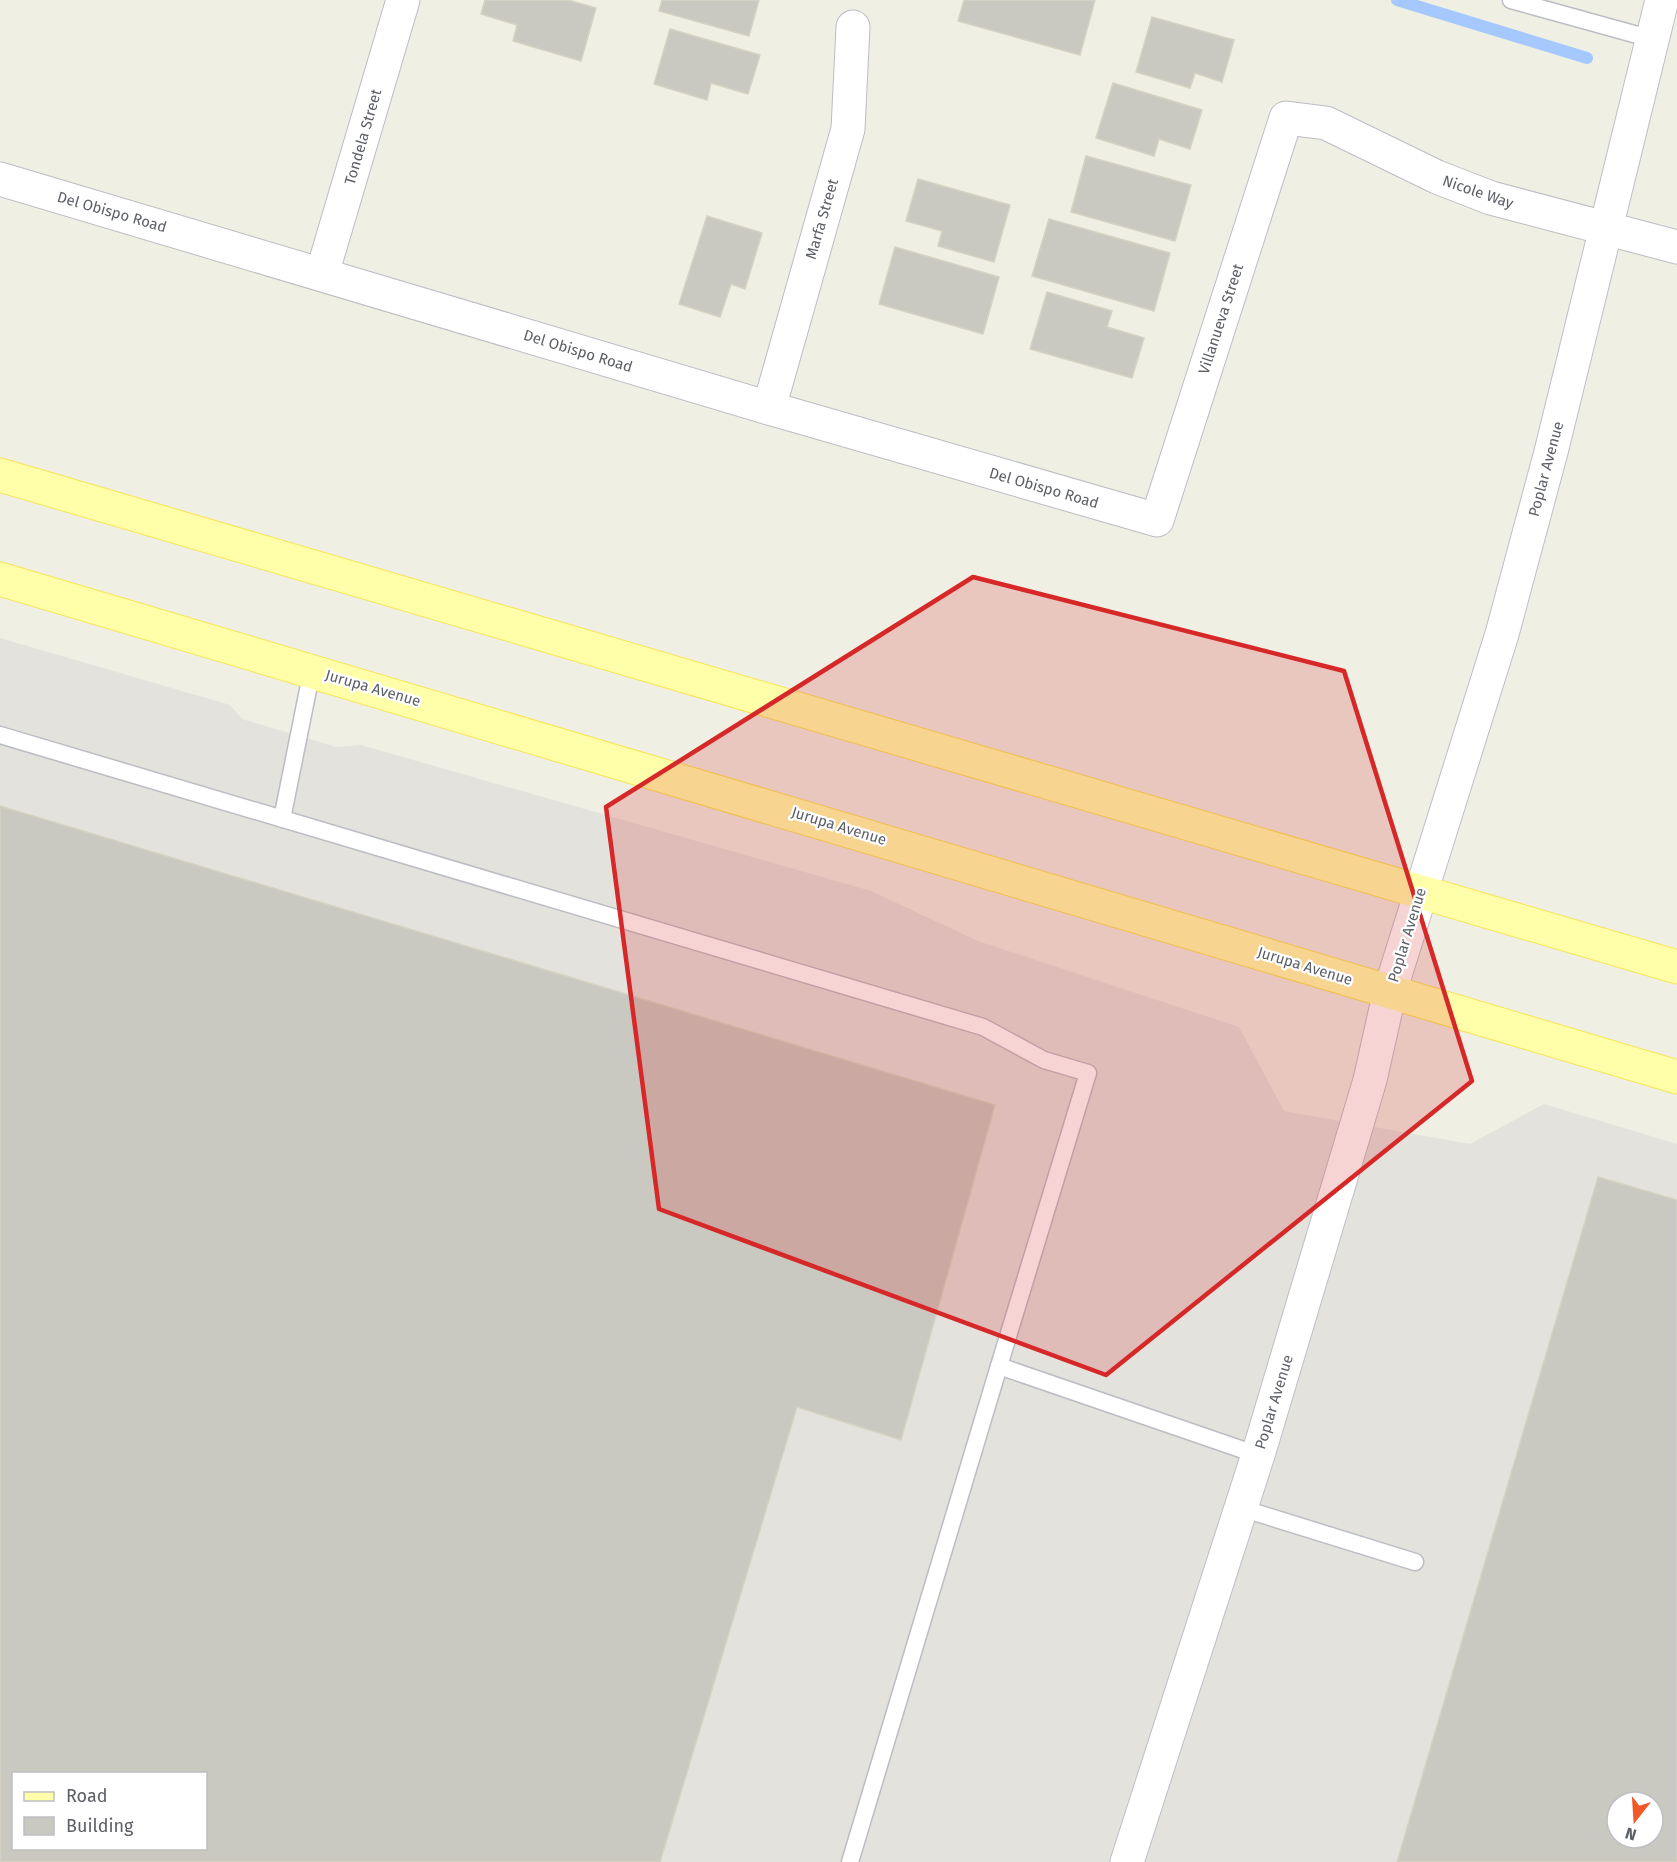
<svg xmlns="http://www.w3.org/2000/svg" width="1677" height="1862" font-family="'Fira Sans',sans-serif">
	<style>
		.industrial { fill: #e3e2dc; fill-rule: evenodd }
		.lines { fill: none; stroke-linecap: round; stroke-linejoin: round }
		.stream { stroke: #a5c9ff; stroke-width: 12 }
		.building { fill: #cac9c1; stroke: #d5d2c2; stroke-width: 1.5; fill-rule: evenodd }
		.lane-casing { stroke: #bcbdc4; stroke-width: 19 }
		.street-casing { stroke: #bcbdc4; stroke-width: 35 }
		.secondary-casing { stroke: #bdbfc6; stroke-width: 35 }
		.primary-casing { stroke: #f8e554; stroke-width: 35 }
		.lane { stroke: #fff; stroke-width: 16 }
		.street { stroke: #fff; stroke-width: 33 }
		.secondary { stroke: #fff; stroke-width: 33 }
		.primary { stroke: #ffa; stroke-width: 33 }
		.marked { fill: #d62828; fill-opacity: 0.2; stroke: #d62828; stroke-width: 4.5; stroke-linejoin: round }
		.labels { text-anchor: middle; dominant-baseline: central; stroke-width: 4.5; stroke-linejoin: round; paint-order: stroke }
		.street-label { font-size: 15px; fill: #5c5f66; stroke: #fff }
	</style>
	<rect width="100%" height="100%" fill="#efefe4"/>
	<path class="industrial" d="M0 638 230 705 242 719 336 747 361 745 871 891 978 941 1239 1027 1284 1111 1470 1144 1544 1104 1677 1144V1862H0ZM14 1774H206V1848H14ZM1617 1802H1653V1838H1617Z"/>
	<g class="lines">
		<path class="stream" d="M1397 0 1587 58"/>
	</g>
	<g class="building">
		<path d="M485 0H568L596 8 581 61 513 41 517 25 481 14Z"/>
		<path d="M662 0H759L749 36 659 11Z"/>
		<path d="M964 0H1095L1080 55 958 21Z"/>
		<path d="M1152 17 1234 40 1222 82 1195 73 1190 88 1136 72Z"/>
		<path d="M670 29 760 55 748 94 711 83 707 100 654 84Z"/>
		<path d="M1113 83 1202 110 1190 149 1159 139 1154 156 1096 138Z"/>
		<path d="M1086 156 1191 185 1175 241 1071 212Z"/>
		<path d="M918 179 1010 205 994 262 938 246 942 231 906 221Z"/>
		<path d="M707 216 762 233 745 289 731 284 720 317 679 304Z"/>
		<path d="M1049 219 1170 253 1154 311 1032 276Z"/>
		<path d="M895 247 999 277 983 334 879 304Z"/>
		<path d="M1047 292 1112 311 1107 327 1144 338 1132 378 1030 349Z"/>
		<path d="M0 806 995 1105 901 1440 797 1407 660 1862H0ZM14 1774H206V1848H14Z"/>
		<path d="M1598 1177 1677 1200V1862H1397ZM1617 1802H1653V1838H1617Z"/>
	</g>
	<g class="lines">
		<defs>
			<g id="lane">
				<path d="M1511 0 1652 39"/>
				<path d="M0 735 983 1027 1044 1060 1088 1073 999 1366 1258 1455"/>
				<path d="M282 819 312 670"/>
				<path d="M1241 1508 1415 1562"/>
				<path d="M850 1862 999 1366"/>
			</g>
			<g id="street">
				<path d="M0 179 769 408 1157 520 1286 118 1326 123 1437 177 1491 198 1677 247"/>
				<path d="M322 274 403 0"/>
				<path d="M769 408 848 129 853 27"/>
			</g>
			<path id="secondary" d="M1127 1862 1258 1455 1370 1080 1390 991 1502 634 1551 452 1662 0"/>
			<g id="primary">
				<path d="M0 475 1677 967"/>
				<path d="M0 579 1677 1077"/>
			</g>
		</defs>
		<use href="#lane" class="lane-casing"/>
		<use href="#street" class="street-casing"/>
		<use href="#secondary" class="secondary-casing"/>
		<use href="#primary" class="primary-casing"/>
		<use href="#lane" class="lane"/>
		<use href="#street" class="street"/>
		<use href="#secondary" class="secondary"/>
		<use href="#primary" class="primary"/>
	</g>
	<path class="marked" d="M973 577 1344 671 1472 1081 1106 1375 659 1209 606 807Z"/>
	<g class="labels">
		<g class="street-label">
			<text transform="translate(363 137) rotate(-74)">Tondela Street</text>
			<text transform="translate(1478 192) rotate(19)">Nicole Way</text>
			<text transform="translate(112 212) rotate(16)">Del Obispo Road</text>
			<text transform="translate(822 219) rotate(-74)">Marfa Street</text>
			<text transform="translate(1221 319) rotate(-72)">Villanueva Street</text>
			<text transform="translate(578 351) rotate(17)">Del Obispo Road</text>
			<text transform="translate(1546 469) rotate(-75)">Poplar Avenue</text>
			<text transform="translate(1044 488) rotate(16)">Del Obispo Road</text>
			<text transform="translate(373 688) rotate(16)">Jurupa Avenue</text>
			<text transform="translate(839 826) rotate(17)">Jurupa Avenue</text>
			<text transform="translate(1407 935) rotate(-73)">Poplar Avenue</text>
			<text transform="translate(1305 966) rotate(17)">Jurupa Avenue</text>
			<text transform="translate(1274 1402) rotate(-73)">Poplar Avenue</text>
		</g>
	</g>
	<rect x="12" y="1772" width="195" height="78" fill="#ffffff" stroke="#bebfc2" stroke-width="1.5"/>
	<rect x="24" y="1792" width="30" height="9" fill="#ffffaa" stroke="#bebfc2" stroke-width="1.5"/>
	<text x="66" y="1802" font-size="18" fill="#5c5f66">Road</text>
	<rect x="24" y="1817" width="30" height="18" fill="#cac9c1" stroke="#bebfc2" stroke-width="1.5"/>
	<text x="66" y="1832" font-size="18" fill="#5c5f66">Building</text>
	<g transform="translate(1635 1820) rotate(197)"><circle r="28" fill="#ffffff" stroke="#bebfc2" stroke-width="1.5"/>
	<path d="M0-4.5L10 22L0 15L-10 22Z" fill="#f25828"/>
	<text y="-9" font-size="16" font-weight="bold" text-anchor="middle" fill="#5c5f66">N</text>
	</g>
</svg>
